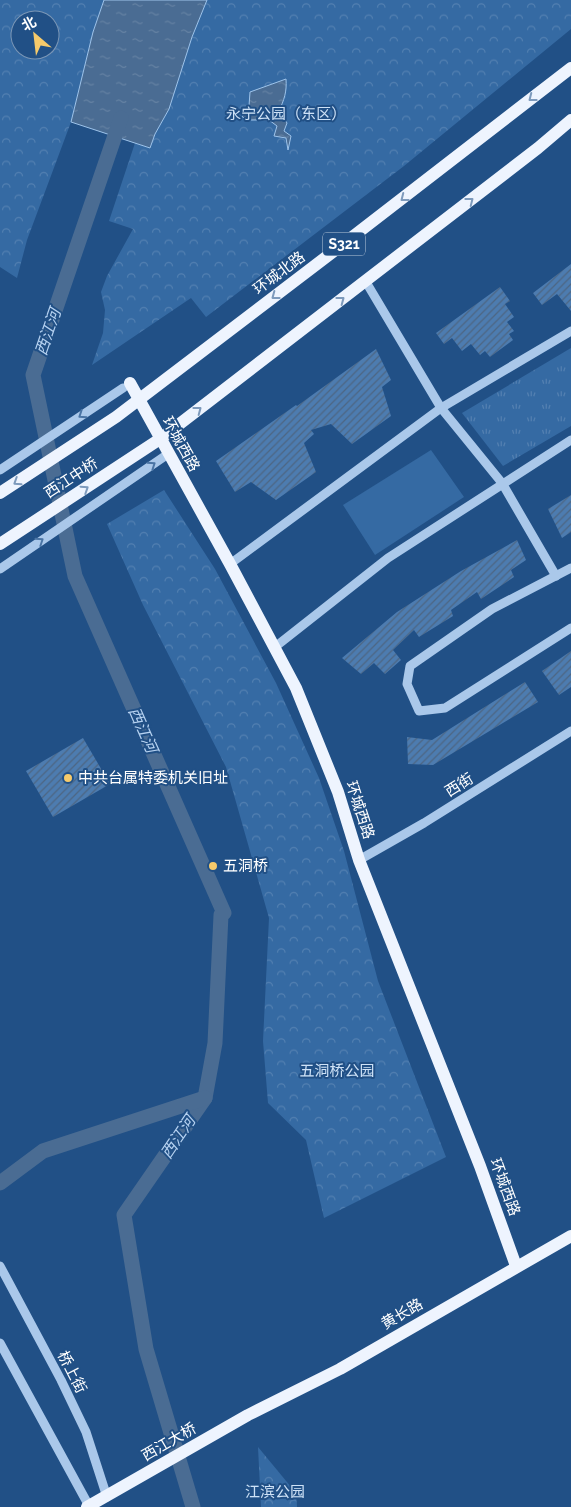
<svg xmlns="http://www.w3.org/2000/svg" width="571" height="1507" font-family="Raleway,'Noto Sans SC',sans-serif">
	<style>
		.grass { fill: url(#grass-tufts) }
		.forest { fill: url(#forest-crowns); fill-rule: evenodd }
		.pitch { fill: #356aa3 }
		.water { fill: url(#water-ripples); stroke: #9ec4eb }
		.lines { fill: none; stroke-linecap: round; stroke-linejoin: round }
		.canal { stroke: #4a6c93; stroke-width: 15 }
		.building { fill: url(#building-hatch) }
		.minor { stroke: #aac8ea; stroke-width: 9 }
		.major { stroke: #eef4fe; stroke-width: 12 }
		.oneway { stroke: #7d9abc }
		.oneway2 { stroke: #4a74a4 }
		.poi-dot { fill: #f6ca6b; stroke: #215086; stroke-width: 2 }
		.labels { text-anchor: middle; dominant-baseline: central; stroke-width: 4; stroke-linejoin: round; paint-order: stroke }
		.shield { fill: #215086; stroke: #bccadb; stroke-width: 1 }
		.shield-label { font-size: 14px; font-weight: bold; fill: #fff }
		.park-label { font-size: 15px; fill: #cee2f7; stroke: #215086 }
		.street-label { font-size: 15px; fill: #fff; stroke: #215086 }
		.poi-label { font-size: 15px; fill: #fff; stroke: #215086; text-anchor: start }
		.water-label { font-size: 16px; font-style: italic; fill: #b6d2f1; stroke: #215086 }
	</style>
	<defs>
		<pattern id="grass-tufts" width="24" height="20" patternUnits="userSpaceOnUse" patternTransform="scale(1.25)"><rect width="24" height="20" fill="#356aa3"/><path d="M3 7l-1-3M5 7V3M7 7l1-3M15 17l-1-3M17 17v-4M19 17l1-3" fill="none" stroke="#5380b1"/></pattern>
		<pattern id="forest-crowns" width="20" height="18" patternUnits="userSpaceOnUse" patternTransform="scale(1.25)"><rect width="20" height="18" fill="#356aa3"/><path d="M2 6a3 3 0 1 1 6 0M12 15a3 3 0 1 1 6 0" fill="none" stroke="#5380b1"/></pattern>
		<pattern id="water-ripples" width="26" height="14" patternUnits="userSpaceOnUse" patternTransform="scale(1.25)"><rect width="26" height="14" fill="#4a6c93"/><path d="M2 4q2-2 4 0t4 0M15 11q2-2 4 0t4 0" fill="none" stroke="#6582a3"/></pattern>
		<pattern id="building-hatch" width="6" height="6" patternUnits="userSpaceOnUse" patternTransform="scale(1.25)"><rect width="6" height="6" fill="#4d7cb0"/><path d="M-1 1l2-2M0 6l6-6M5 7l2-2" fill="none" stroke="#4d6683"/></pattern>
	</defs>
	<rect width="100%" height="100%" fill="#215086"/>
	<path class="grass" d="M571 348V426L503 466 462 413Z"/>
	<g class="forest">
		<path d="M0 0H104L93 32 71 122 27 240 17 278 0 267ZM20 20H50V50H20Z"/>
		<path d="M207 0H571V29L404 166 206 317 191 298 92 365 103 333 105 310 101 292 107 276 133 229 109 221 135 143 150 148 155 134 169 109 192 37Z"/>
		<path d="M164 490 215 569 276 683 319 778 344 851 378 981 446 1157 324 1218 306 1140 268 1103 263 1041 269 918 226 767 143 605 107 524Z"/>
		<path d="M258 1447 296 1493 297 1507H261Z"/>
	</g>
	<path class="pitch" d="M431 450 464 497 375 555 343 505Z"/>
	<g class="water">
		<path d="M104 0H207L192 37 169 109 155 134 150 148 71 122 93 32Z"/>
		<path d="M286 79C287 92 284 100 279 111L287 123 284 131 291 136 288 150 286 138 274 136 277 126 269 120H251L242 117 249 106 250 92Z"/>
	</g>
	<g class="lines">
		<g class="canal">
			<path d="M121 118 33 375 75 576 224 913 221 915 215 1043 205 1098 124 1215 146 1349 193 1507"/>
			<path d="M0 1183 43 1151 205 1098"/>
		</g>
	</g>
	<g class="building">
		<path d="M571 264V311L557 294 542 305 533 293Z"/>
		<path d="M500 287 510 301 505 304 514 317 507 322 514 331 509 334 513 340 490 357 485 351 480 355 471 344 462 351 452 338 444 344 436 333Z"/>
		<path d="M376 349 391 380 382 387 391 416 352 444 331 424 311 430 314 434 304 443 316 472 276 500 251 482 235 492 216 461 296 405 297 406Z"/>
		<path d="M571 495V532L562 538 548 509Z"/>
		<path d="M517 540 526 560 511 570 514 577 481 599 477 592 451 610 453 616 419 637 414 630 393 650 401 660 385 674 374 663 361 674 342 658 397 612 461 571Z"/>
		<path d="M571 651V687L559 695 542 671Z"/>
		<path d="M525 682 538 702 433 765 408 764 407 737 432 740Z"/>
		<path d="M83 738 110 784 53 817 26 771Z"/>
	</g>
	<g class="lines">
		<g class="minor">
			<path d="M366 282 441 408 502 483 556 576"/>
			<path d="M0 470 123 388"/>
			<path d="M230 564 441 408 571 331"/>
			<path d="M571 568 492 609 410 666 407 684 419 711 445 708 571 628"/>
			<path d="M0 569 168 454"/>
			<path d="M275 647 388 558 571 440"/>
			<path d="M359 860 424 823 571 731"/>
			<path d="M0 1266 61 1380 86 1432 107 1497"/>
			<path d="M0 1343 89 1506"/>
		</g>
		<g class="major">
			<path d="M130 383 230 564 296 688 338 792 359 860 480 1166 516 1266"/>
			<path d="M0 493 116 417 338 248 571 68"/>
			<path d="M0 544 160 439 538 148 571 120"/>
			<path d="M87 1507 248 1415 340 1369 571 1236"/>
		</g>
	</g>
	<defs><path id="oneway-chevron" d="M-2-3.5L2.5 0L-2 3.5" fill="none" stroke-width="1.6" stroke-linecap="round" stroke-linejoin="round" transform="scale(1.25)"/></defs>
	<g class="oneway">
		<use href="#oneway-chevron" transform="translate(532 98) rotate(142)"/>
		<use href="#oneway-chevron" transform="translate(404 198) rotate(142)"/>
		<use href="#oneway-chevron" transform="translate(470 201) rotate(-38)"/>
		<use href="#oneway-chevron" transform="translate(275 296) rotate(143)"/>
		<use href="#oneway-chevron" transform="translate(341 300) rotate(-37)"/>
		<use href="#oneway-chevron" transform="translate(198 410) rotate(-37)"/>
		<use href="#oneway-chevron" transform="translate(17 482) rotate(147)"/>
		<use href="#oneway-chevron" transform="translate(85 489) rotate(-33)"/>
	</g>
	<g class="oneway2">
		<use href="#oneway-chevron" transform="translate(82 415) rotate(146)"/>
		<use href="#oneway-chevron" transform="translate(152 465) rotate(-34)"/>
		<use href="#oneway-chevron" transform="translate(40 541) rotate(-34)"/>
	</g>
	<g class="poi-dot">
		<circle cx="68" cy="778" r="5"/>
		<circle cx="213" cy="866" r="5"/>
	</g>
	<g class="labels">
		<rect class="shield" x="323" y="232.5" width="42" height="23" rx="4"/>
		<g class="shield-label">
			<text x="344" y="244">S321</text>
		</g>
		<g class="park-label">
			<text x="286" y="114">永宁公园（东区）</text>
			<text x="337" y="1071">五洞桥公园</text>
			<text x="275" y="1492">江滨公园</text>
		</g>
		<g class="street-label">
			<text transform="translate(279 273) rotate(-37)">环城北路</text>
			<text transform="translate(181 444) rotate(61)">环城西路</text>
			<text transform="translate(71 478) rotate(-33)">西江中桥</text>
			<text transform="translate(459 785) rotate(-32)">西街</text>
			<text transform="translate(360 810) rotate(72)">环城西路</text>
			<text transform="translate(505 1187) rotate(70)">环城西路</text>
			<text transform="translate(402 1314) rotate(-30)">黄长路</text>
			<text transform="translate(72 1372) rotate(63)">桥上街</text>
			<text transform="translate(169 1442) rotate(-30)">西江大桥</text>
		</g>
		<g class="poi-label">
			<text x="78" y="778">中共台属特委机关旧址</text>
			<text x="223" y="866">五洞桥</text>
		</g>
		<g class="water-label">
			<text transform="translate(48 332) rotate(-71)">西江河</text>
			<text transform="translate(143 730) rotate(66)">西江河</text>
			<text transform="translate(178 1137) rotate(-56)">西江河</text>
		</g>
	</g>
	<g transform="translate(35 35) rotate(332)"><circle r="24" fill="#215086" stroke="#7a96b6"/>
	<path d="M0-4L9 19L0 12L-9 19Z" fill="#f6ca6b"/>
	<text y="-8" font-size="14" font-weight="bold" text-anchor="middle" fill="#ffffff">北</text>
	</g>
</svg>
